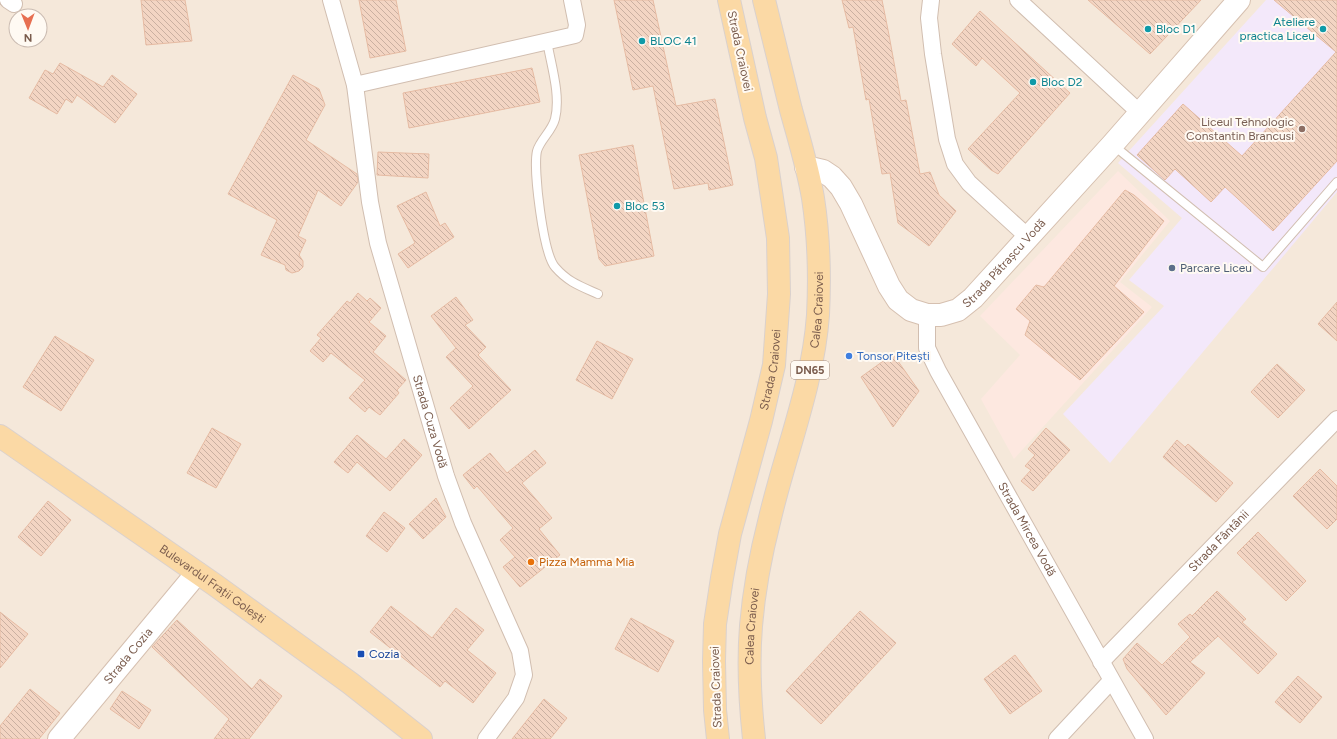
<svg xmlns="http://www.w3.org/2000/svg" width="1337" height="739" font-family="Figtree,sans-serif">
	<style>
		.residential { fill: #f5e8da; fill-rule: evenodd }
		.commercial { fill: #fde8e0 }
		.education { fill: #f3e8fa }
		.building { fill: url(#building-back-hatch); stroke: #e6bba3 }
		.lines { fill: none; stroke-linecap: round; stroke-linejoin: round }
		.lane-casing { stroke: #d1beb0; stroke-width: 10 }
		.street-casing { stroke: #d1beb0; stroke-width: 18 }
		.secondary-casing { stroke: #d6c0b0; stroke-width: 24 }
		.primary-casing { stroke: #dad1cd; stroke-width: 24 }
		.lane { stroke: #fff; stroke-width: 8 }
		.street { stroke: #fff; stroke-width: 16 }
		.secondary { stroke: #fff; stroke-width: 22 }
		.primary { stroke: #fbd9a5; stroke-width: 22 }
		.culture-dot { fill: #0f9aa8; stroke: #fffaf3; stroke-width: 1.5 }
		.education-dot { fill: #8d6e63; stroke: #fffaf3; stroke-width: 1.5 }
		.service-dot { fill: #5c6f8a; stroke: #fffaf3; stroke-width: 1.5 }
		.shop-dot { fill: #3f7fe0; stroke: #fffaf3; stroke-width: 1.5 }
		.food-dot { fill: #e8710a; stroke: #fffaf3; stroke-width: 1.5 }
		.transit-dot { fill: #1a4fb4; stroke: #fffaf3; stroke-width: 1.5 }
		.labels { text-anchor: middle; dominant-baseline: central; stroke-width: 4; stroke-linejoin: round; paint-order: stroke }
		.shield { fill: #fffaf3; stroke: #a28b7f; stroke-width: 1 }
		.shield-label { font-size: 11px; font-weight: bold; fill: #7a5c4d }
		.culture-label { font-size: 12px; fill: #0d838f; stroke: #fffaf3; text-anchor: start }
		.street-label { font-size: 12px; fill: #7a5c4d; stroke: #fffaf3 }
		.education-label { font-size: 12px; fill: #785e54; stroke: #fffaf3; text-anchor: end }
		.service-label { font-size: 12px; fill: #4e5e75; stroke: #fffaf3; text-anchor: start }
		.shop-label { font-size: 12px; fill: #366cbe; stroke: #fffaf3; text-anchor: start }
		.food-label { font-size: 12px; fill: #c56008; stroke: #fffaf3; text-anchor: start }
		.transit-label { font-size: 12px; fill: #164399; stroke: #fffaf3; text-anchor: start }
	</style>
	<defs>
		<pattern id="building-back-hatch" width="6" height="6" patternUnits="userSpaceOnUse"><rect width="6" height="6" fill="#f3d5c3"/><path d="M-1 5l2 2M0 0l6 6M5-1l2 2" fill="none" stroke="#cab0a1"/></pattern>
	</defs>
	<rect width="100%" height="100%" fill="#fdf6ec"/>
	<path class="residential" d="M0 0H1337V739H0ZM16 16H40V40H16Z"/>
	<path class="commercial" d="M1118 171 1170 221 1120 282 1152 307 1014 459 981 399 1020 355 980 316Z"/>
	<path class="education" d="M1266 0H1337V192L1110 463 1063 414 1164 306 1129 280 1182 218 1118 163Z"/>
	<g class="building">
		<path d="M141 0H185L192 41 146 45Z"/>
		<path d="M359 0H396L406 51 370 58Z"/>
		<path d="M614 0H653L676 106 715 99 733 185 709 190 708 183 674 189 653 86 633 90Z"/>
		<path d="M842 0H882L889 35 901 101 906 100 920 174 930 172 939 195 956 211 929 246 898 223 890 173 882 174 869 99 866 100 853 27 849 28Z"/>
		<path d="M1088 0H1201L1150 54Z"/>
		<path d="M1274 0H1337V161L1273 231 1225 187 1211 202 1175 169 1165 180 1137 155 1183 104 1242 156 1336 52Z"/>
		<path d="M980 11 1070 93 998 174 991 170 968 149 1020 93 982 58 976 66 952 44Z"/>
		<path d="M60 63 103 87 112 75 137 94 115 123 77 95 72 103 66 99 57 114 29 98 45 70 53 74Z"/>
		<path d="M532 68 540 102 409 128 403 93Z"/>
		<path d="M293 75 319 89 325 105 306 140 357 174 358 182 341 206 318 190 298 236 306 240 299 255 303 261V267L299 271 292 273 286 270 285 265 261 255 277 220 228 194Z"/>
		<path d="M633 145 654 256 605 266 599 259 579 155Z"/>
		<path d="M378 152 429 154 428 178 377 175Z"/>
		<path d="M1125 190 1134 195 1164 221 1114 286 1144 312 1080 380 1025 335 1030 321 1016 309 1036 285 1044 287Z"/>
		<path d="M426 192 440 226 445 223 454 237 408 268 398 254 415 243 397 206Z"/>
		<path d="M358 293 367 301 370 298 381 308 369 322 386 336 373 352 406 380 397 390 399 393 380 415 369 407 365 412 349 398 365 380 331 353 323 362 310 351 321 338 317 335 347 301 350 303Z"/>
		<path d="M456 297 473 320 465 325 486 347 478 355 511 390 469 429 450 408 473 386 446 357 456 348 431 316Z"/>
		<path d="M1337 302V341L1318 324Z"/>
		<path d="M55 336 94 360 61 411 23 387Z"/>
		<path d="M597 341 633 359 612 399 576 380Z"/>
		<path d="M893 354 919 391 893 427 861 377Z"/>
		<path d="M1277 364 1305 390 1278 418 1251 392Z"/>
		<path d="M212 428 241 444 216 488 187 473Z"/>
		<path d="M1046 428 1070 450 1033 491 1021 481 1031 470 1025 466 1035 455 1028 449Z"/>
		<path d="M357 435 386 459 404 439 422 455 390 491 357 462 348 473 334 462Z"/>
		<path d="M1177 440 1185 447 1188 444 1233 483 1216 502 1163 457Z"/>
		<path d="M535 450 546 463 522 483 552 518 539 529 560 555 520 587 503 567 515 557 500 540 513 528 477 486 474 489 463 475 490 453 507 473Z"/>
		<path d="M1320 469 1337 486V519L1327 529 1293 496Z"/>
		<path d="M436 498 446 517 423 539 409 524Z"/>
		<path d="M48 501 71 520 41 556 18 537Z"/>
		<path d="M384 512 405 528 387 552 366 536Z"/>
		<path d="M1258 532 1306 581 1286 601 1237 553Z"/>
		<path d="M1217 591 1246 619 1242 622 1277 654 1258 674 1218 636 1190 662 1205 673 1166 715 1127 669 1123 659 1137 643 1162 665 1190 637 1178 624 1190 614 1192 616Z"/>
		<path d="M391 606 432 638 456 608 484 630 467 650 496 673 473 703 445 681 440 687 370 632Z"/>
		<path d="M860 611 896 643 821 724 786 691Z"/>
		<path d="M0 612 28 634 0 668Z"/>
		<path d="M631 618 674 641 658 672 615 649Z"/>
		<path d="M177 620 252 689 260 679 282 696 249 739H214L229 719 152 647Z"/>
		<path d="M1015 655 1042 691 1010 714 984 679Z"/>
		<path d="M1298 676 1322 697 1300 723 1275 702Z"/>
		<path d="M30 689 60 713 39 739H0V726Z"/>
		<path d="M122 691 151 710 139 729 110 709Z"/>
		<path d="M544 699 567 718 550 739H512Z"/>
	</g>
	<g class="lines">
		<defs>
			<g id="lane">
				<path d="M547 41C551 65 561 95 555 119 552 131 540 140 537 151 533 169 543 253 555 267 568 282 580 286 598 294"/>
				<path d="M1113 145 1263 267 1337 182"/>
			</g>
			<g id="street">
				<path d="M8 0 14 4"/>
				<path id="s1" d="M331 0 355 85 370 202 378 243 446 476 463 523 520 651 524 675 516 698 486 739"/>
				<path d="M931 0 929 18 933 54 947 139 955 164 969 183 1028 237"/>
				<path d="M1018 0 1140 113"/>
				<path d="M355 85 575 35 577 25 572 0"/>
				<path id="s2" d="M927 315V348L938 371 1145 739"/>
				<path id="s3" d="M1101 662 1337 419"/>
				<path d="M1057 739 1111 681"/>
			</g>
			<g id="secondary">
				<path id="s4" d="M806 167 823 171 832 177 841 187 851 204 889 286 898 300 911 310 927 315H941L958 310 973 298 1112 145 1239 0"/>
				<path id="s5" d="M59 739 197 573"/>
			</g>
			<g id="primary">
				<path id="s6" d="M0 436 215 585 350 683 421 739"/>
				<path id="s7" d="M718 739 715 710 714 661 715 624 722 578 730 534 761 421 774 365 779 294 778 238 766 158 755 118 729 0"/>
				<path id="s8" d="M754 739C750 702 748 663 751 626 754 589 761 553 770 518 786 450 813 385 818 315 820 276 819 237 813 198 808 168 799 139 791 110 782 74 773 37 764 0"/>
			</g>
		</defs>
		<use href="#lane" class="lane-casing"/>
		<use href="#street" class="street-casing"/>
		<use href="#secondary" class="secondary-casing"/>
		<use href="#primary" class="primary-casing"/>
		<use href="#lane" class="lane"/>
		<use href="#street" class="street"/>
		<use href="#secondary" class="secondary"/>
		<use href="#primary" class="primary"/>
	</g>
	<g class="culture-dot">
		<circle cx="1148" cy="29" r="4"/>
		<circle cx="1323" cy="29" r="4"/>
		<circle cx="642" cy="41" r="4"/>
		<circle cx="1033" cy="82" r="4"/>
		<circle cx="617" cy="206" r="4"/>
	</g>
	<circle class="education-dot" cx="1302" cy="129" r="4"/>
	<circle class="service-dot" cx="1172" cy="268" r="4"/>
	<circle class="shop-dot" cx="849" cy="356" r="4"/>
	<circle class="food-dot" cx="531" cy="562" r="4"/>
	<rect class="transit-dot" x="357" y="650" width="8" height="8" rx="2"/>
	<g class="labels">
		<rect class="shield" x="791" y="361" width="38" height="18" rx="3"/>
		<g class="shield-label">
			<text x="810" y="370">DN65</text>
		</g>
		<g class="culture-label">
			<text x="1315" y="22" text-anchor="end">Ateliere<tspan x="1315" dy="14">practica Liceu</tspan></text>
			<text x="1156" y="29">Bloc D1</text>
			<text x="650" y="41">BLOC 41</text>
			<text x="1041" y="82">Bloc D2</text>
			<text x="625" y="206">Bloc 53</text>
		</g>
		<g class="street-label">
			<text transform="translate(740 51) rotate(78)">Strada Craiovei</text>
			<text stroke="none"><textPath href="#s4" startOffset="299">Strada Pătrașcu Vodă</textPath></text>
			<text stroke="none"><textPath href="#s8" startOffset="437">Calea Craiovei</textPath></text>
			<text stroke="none"><textPath href="#s7" startOffset="376">Strada Craiovei</textPath></text>
			<text stroke="none"><textPath href="#s1" startOffset="434">Strada Cuza Vodă</textPath></text>
			<text stroke="none"><textPath href="#s2" startOffset="240">Strada Mircea Vodă</textPath></text>
			<text stroke="none"><textPath href="#s3" startOffset="169">Strada Fântânii</textPath></text>
			<text stroke="none"><textPath href="#s6" startOffset="259">Bulevardul Frații Golești</textPath></text>
			<text stroke="none"><textPath href="#s8" startOffset="113">Calea Craiovei</textPath></text>
			<text stroke="none"><textPath href="#s5" startOffset="108">Strada Cozia</textPath></text>
			<text transform="translate(716 687) rotate(-92)">Strada Craiovei</text>
		</g>
		<g class="education-label">
			<text x="1294" y="122">Liceul Tehnologic<tspan x="1294" dy="14">Constantin Brancusi</tspan></text>
		</g>
		<g class="service-label">
			<text x="1180" y="268">Parcare Liceu</text>
		</g>
		<g class="shop-label">
			<text x="857" y="356">Tonsor Pitești</text>
		</g>
		<g class="food-label">
			<text x="539" y="562">Pizza Mamma Mia</text>
		</g>
		<g class="transit-label">
			<text x="369" y="654">Cozia</text>
		</g>
	</g>
	<g transform="translate(28 28) rotate(179)"><circle r="19" fill="#fffaf3" stroke="#cabbb1"/>
	<path d="M0-3L7 15L0 10L-7 15Z" fill="#e76f51"/>
	<text y="-6" font-size="11" font-weight="bold" text-anchor="middle" fill="#7a5c4d">N</text>
	</g>
</svg>
